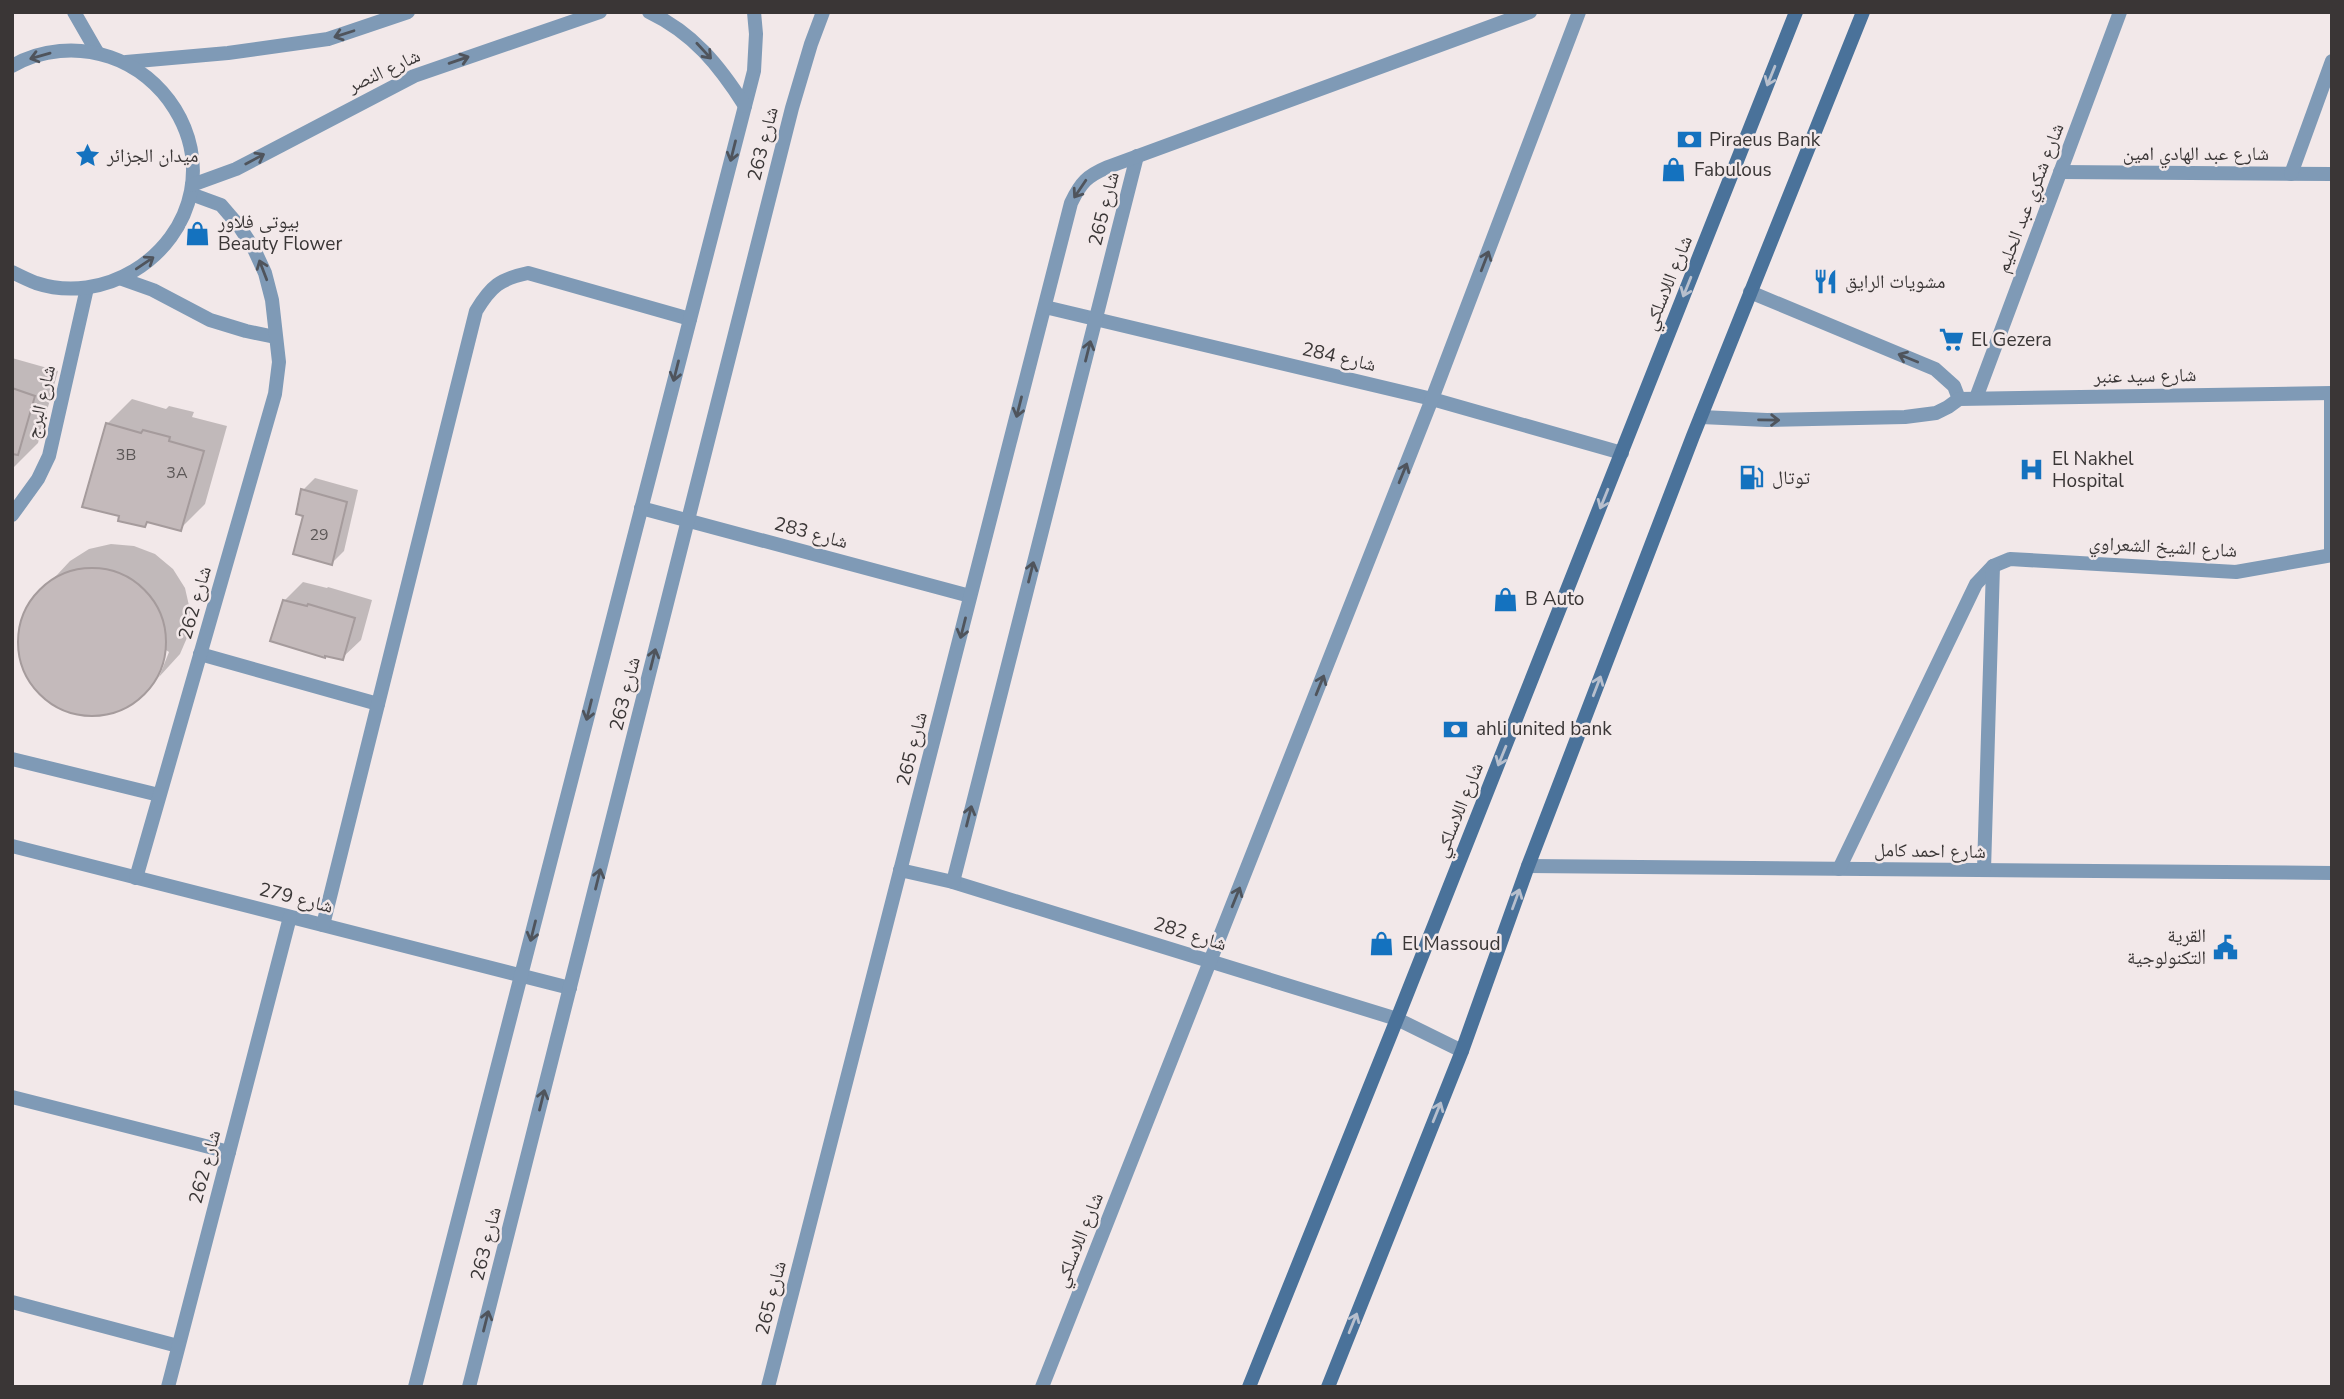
<svg xmlns="http://www.w3.org/2000/svg" width="2344" height="1399" font-family="'Nunito Sans','Noto Naskh Arabic',sans-serif">
	<style>
		.shadow { fill: #0003 }
		.building { fill: #c4babb; stroke: #a59b9c; stroke-width: 2 }
		.lines { fill: none; stroke-linecap: round; stroke-linejoin: round }
		.minor { stroke: #7f9ab6; stroke-width: 14 }
		.tertiary { stroke: #7f9ab6; stroke-width: 14 }
		.secondary { stroke: #4a729a; stroke-width: 14 }
		.oneway { stroke: #4f545c }
		.oneway2 { stroke: #b7bfcd }
		.labels { text-anchor: middle; dominant-baseline: central; stroke-width: 5; stroke-linejoin: round; paint-order: stroke }
		.number-label { font-size: 16px; fill: #5c5757 }
		.street-label { font-size: 19px; fill: #3a3636; stroke: #f2e8e9 }
		.poi-label { font-size: 19px; fill: #3a3636; stroke: #f2e8e9; text-anchor: start }
	</style>
	<rect width="100%" height="100%" fill="#f2e8e9"/>
	<g class="shadow">
		<path d="M12 358 58 371 38 443 13 468Z"/>
		<path d="M132 399 166 409 169 406 194 412 192 417 227 426 205 504 180 529 149 521 145 525 107 424Z"/>
		<path d="M315 478 358 490 344 551 332 563 306 515 303 490Z"/>
		<path d="M111 544 134 546 155 554 173 569 185 588 190 610 189 633 180 654 159 677 169 652 166 650 154 680H156L138 698 116 711 91 715 66 710 44 697 28 677 20 653V628L29 605 70 561 89 549Z"/>
		<path d="M303 582 327 588 328 587 372 600 361 640 342 658 284 601Z"/>
	</g>
	<g class="building">
		<path d="M12 388 35 396 18 455 12 454Z"/>
		<path d="M106 423 141 433 143 430 170 437 169 441 204 451 181 531 147 522 145 527 118 521 119 516 82 507Z"/>
		<path d="M301 489 347 502 332 565 293 554 303 516 296 514Z"/>
		<circle cx="92" cy="642" r="74"/>
		<path d="M283 600 307 606 308 604 355 618 343 660 325 656V658L270 641Z"/>
	</g>
	<g class="lines">
		<g class="minor">
			<path d="M2060 172 2332 174"/>
			<path d="M2291 174 2332 61"/>
			<path d="M122 279 153 290 210 320 246 331 275 337"/>
			<path d="M1750 292 1935 369 1954 386 1959 399"/>
			<path d="M1045 307 1432 399 1622 453"/>
			<path d="M2331 393V555"/>
			<path d="M1976 398 2120 12"/>
			<path d="M1701 417 1767 420 1905 417 1936 413 1948 407 1959 399 2332 393"/>
			<path d="M641 508 970 596"/>
			<path d="M12 515 38 479 49 456 87 288"/>
			<path d="M200 654 378 704"/>
			<path d="M12 759 159 795"/>
			<path d="M12 846 570 988"/>
			<path d="M1528 866 2332 873"/>
			<path d="M1839 869 1976 584 1993 566 2010 559 2236 572 2332 555"/>
			<path d="M900 870 953 882 1397 1019 1462 1051"/>
			<path d="M1984 870 1993 566"/>
			<path d="M136 878 275 394 279 362 272 300 265 273 254 249 239 226 221 205 191 194"/>
			<path d="M953 882 1137 156"/>
			<path d="M323 925 476 311C491 286 500 279 528 273L690 319"/>
			<path d="M12 1097 229 1152"/>
			<path d="M12 1302 178 1346"/>
			<path d="M168 1387 290 917"/>
			<path d="M415 1387 754 71 756 34 754 12"/>
			<path d="M469 1387 792 108 811 44 823 12"/>
			<path d="M768 1387 1071 203C1081 182 1087 176 1108 167L1530 12"/>
			<path d="M1042 1387 1432 399 1579 12"/>
		</g>
		<g class="tertiary">
			<path d="M74 12 97 52"/>
			<path d="M649 12C693 33 719 65 745 106"/>
			<path d="M126 62 228 53 328 39 408 12"/>
			<path d="M12 66C41 49 78 46 110 57 164 75 202 133 191 191 178 259 103 305 36 283 28 280 20 276 12 272"/>
			<path d="M192 185 236 169 414 76 600 12"/>
		</g>
		<g class="secondary">
			<path d="M1249 1387 1397 1019 1796 12"/>
			<path d="M1328 1387 1462 1051 1528 866 1693 436 1863 12"/>
		</g>
	</g>
	<defs><path id="oneway-shaft" d="M-6 0H5M1.5-3L5.5 0L1.5 3" fill="none" stroke-width="1.6" stroke-linecap="round" stroke-linejoin="round" transform="scale(1.75)"/></defs>
	<g class="oneway">
		<use href="#oneway-shaft" transform="translate(344 34) rotate(162)"/>
		<use href="#oneway-shaft" transform="translate(704 51) rotate(47)"/>
		<use href="#oneway-shaft" transform="translate(40 56) rotate(164)"/>
		<use href="#oneway-shaft" transform="translate(459 60) rotate(-19)"/>
		<use href="#oneway-shaft" transform="translate(733 151) rotate(104)"/>
		<use href="#oneway-shaft" transform="translate(255 159) rotate(-28)"/>
		<use href="#oneway-shaft" transform="translate(1080 189) rotate(124)"/>
		<use href="#oneway-shaft" transform="translate(1485 261) rotate(-69)"/>
		<use href="#oneway-shaft" transform="translate(145 263) rotate(-34)"/>
		<use href="#oneway-shaft" transform="translate(263 270) rotate(-111)"/>
		<use href="#oneway-shaft" transform="translate(1088 351) rotate(-76)"/>
		<use href="#oneway-shaft" transform="translate(1908 358) rotate(-158)"/>
		<use href="#oneway-shaft" transform="translate(676 371) rotate(104)"/>
		<use href="#oneway-shaft" transform="translate(1019 407) rotate(104)"/>
		<use href="#oneway-shaft" transform="translate(1769 420) rotate(1)"/>
		<use href="#oneway-shaft" transform="translate(1403 473) rotate(-68)"/>
		<use href="#oneway-shaft" transform="translate(1031 572) rotate(-76)"/>
		<use href="#oneway-shaft" transform="translate(963 628) rotate(104)"/>
		<use href="#oneway-shaft" transform="translate(653 659) rotate(-76)"/>
		<use href="#oneway-shaft" transform="translate(1320 685) rotate(-68)"/>
		<use href="#oneway-shaft" transform="translate(589 710) rotate(104)"/>
		<use href="#oneway-shaft" transform="translate(969 816) rotate(-76)"/>
		<use href="#oneway-shaft" transform="translate(598 879) rotate(-76)"/>
		<use href="#oneway-shaft" transform="translate(1236 897) rotate(-68)"/>
		<use href="#oneway-shaft" transform="translate(533 931) rotate(104)"/>
		<use href="#oneway-shaft" transform="translate(542 1100) rotate(-76)"/>
		<use href="#oneway-shaft" transform="translate(486 1321) rotate(-76)"/>
	</g>
	<g class="oneway2">
		<use href="#oneway-shaft" transform="translate(1771 76) rotate(112)"/>
		<use href="#oneway-shaft" transform="translate(1687 287) rotate(112)"/>
		<use href="#oneway-shaft" transform="translate(1604 499) rotate(112)"/>
		<use href="#oneway-shaft" transform="translate(1597 686) rotate(-69)"/>
		<use href="#oneway-shaft" transform="translate(1502 756) rotate(112)"/>
		<use href="#oneway-shaft" transform="translate(1516 899) rotate(-70)"/>
		<use href="#oneway-shaft" transform="translate(1437 1112) rotate(-68)"/>
		<use href="#oneway-shaft" transform="translate(1353 1323) rotate(-68)"/>
	</g>
	<defs>
		<symbol id="bank-bare" viewBox="-9 -9 18 18"><path d="M-6-4H6V4H-6ZM0-2.3a2.3 2.3 0 1 0 0 4.6a2.3 2.3 0 1 0 0-4.6Z" fill="#1472bf" stroke="#f2e8e9" stroke-width="2.5" paint-order="stroke"/></symbol>
		<symbol id="sight-bare" viewBox="-9 -9 18 18"><path d="M0-6L1.8-2.2L6-1.7L2.9 1.2L3.7 5.4L0 3.3L-3.7 5.4L-2.9 1.2L-6-1.7L-1.8-2.2Z" fill="#1472bf" stroke="#f2e8e9" stroke-width="2.5" paint-order="stroke"/></symbol>
		<symbol id="shop-bare" viewBox="-9 -9 18 18"><path d="M-5-2.5h2.3a2.7 3.5 0 0 1 5.4 0H5L5.5 6h-11ZM-1.5-2.5h3a1.5 2.3 0 0 0-3 0Z" fill="#1472bf" stroke="#f2e8e9" stroke-width="2.5" paint-order="stroke"/></symbol>
		<symbol id="restaurant-bare" viewBox="-9 -9 18 18"><path d="M-5-6h1v4h1v-4h1v4h1v-4h1v5L-1.5 .5V6h-2V.5L-5-1ZM5-6V6H3V1.5H1.5Q1.5-4 5-6Z" fill="#1472bf" stroke="#f2e8e9" stroke-width="2.5" paint-order="stroke"/></symbol>
		<symbol id="supermarket-bare" viewBox="-9 -9 18 18"><path d="M-6-5.5h2.5l.6 2H6L4.5 2H-2.5L-4.4-4H-6ZM-1.5 3.2a1.3 1.3 0 1 0 .1 0ZM3 3.2a1.3 1.3 0 1 0 .1 0Z" fill="#1472bf" stroke="#f2e8e9" stroke-width="2.5" paint-order="stroke"/></symbol>
		<symbol id="hospital-bare" viewBox="-9 -9 18 18"><path d="M-5-5h3v3.5h4V-5h3V5h-3V1.5h-4V5h-3Z" fill="#1472bf" stroke="#f2e8e9" stroke-width="2.5" paint-order="stroke"/></symbol>
		<symbol id="fuel-bare" viewBox="-9 -9 18 18"><path d="M-5.5-6h7V0h2V4h1.3V-2.5L3-4.5l.8-.8L6-3V5H2.5V1h-1V6h-7ZM-4.2-4.7v3.2H.2V-4.7Z" fill="#1472bf" stroke="#f2e8e9" stroke-width="2.5" paint-order="stroke"/></symbol>
		<symbol id="civic-bare" viewBox="-9 -9 18 18"><path d="M-.6-6.5H3V-4.5H.6V-3L4-1V1h2V6H-6V1h2V-1L-.6-3ZM-1.2 2.5V6h2.4V2.5Z" fill="#1472bf" stroke="#f2e8e9" stroke-width="2.5" paint-order="stroke"/></symbol>
	</defs>
	<g fill-rule="evenodd">
		<use href="#bank-bare" x="1672" y="122" width="35" height="35"/>
		<use href="#sight-bare" x="70" y="138" width="35" height="35"/>
		<use href="#shop-bare" x="1656" y="152" width="35" height="35"/>
		<use href="#shop-bare" x="180" y="216" width="35" height="35"/>
		<use href="#restaurant-bare" x="1808" y="264" width="35" height="35"/>
		<use href="#supermarket-bare" x="1934" y="322" width="35" height="35"/>
		<use href="#hospital-bare" x="2014" y="452" width="35" height="35"/>
		<use href="#fuel-bare" x="1734" y="460" width="35" height="35"/>
		<use href="#shop-bare" x="1488" y="582" width="35" height="35"/>
		<use href="#bank-bare" x="1438" y="712" width="35" height="35"/>
		<use href="#shop-bare" x="1364" y="926" width="35" height="35"/>
		<use href="#civic-bare" x="2208" y="930" width="35" height="35"/>
	</g>
	<g class="labels">
		<g class="number-label">
			<text x="126" y="455">3B</text>
			<text x="177" y="473">3A</text>
			<text x="319" y="535">29</text>
		</g>
		<g class="street-label">
			<text transform="translate(384 71) rotate(-25)">شارع النصر</text>
			<text transform="translate(763 144) rotate(-76)">شارع 263</text>
			<text x="2196" y="154">شارع عبد الهادي امين</text>
			<text transform="translate(2030 198) rotate(-69)">شارع شكري عبد الحليم</text>
			<text transform="translate(1104 209) rotate(-76)">شارع 265</text>
			<text transform="translate(1668 283) rotate(-68)">شارع اللاسلكي</text>
			<text transform="translate(1339 357) rotate(13)">شارع 284</text>
			<text transform="translate(2145 376) rotate(-1)">شارع سيد عنبر</text>
			<text transform="translate(41 402) rotate(-77)">شارع البرج</text>
			<text transform="translate(811 533) rotate(15)">شارع 283</text>
			<text transform="translate(2163 547) rotate(3)">شارع الشيخ الشعراوي</text>
			<text transform="translate(195 603) rotate(-74)">شارع 262</text>
			<text transform="translate(625 694) rotate(-76)">شارع 263</text>
			<text transform="translate(912 749) rotate(-76)">شارع 265</text>
			<text transform="translate(1459 810) rotate(-68)">شارع اللاسلكي</text>
			<text transform="translate(1930 851) rotate(1)">شارع احمد كامل</text>
			<text transform="translate(296 898) rotate(14)">شارع 279</text>
			<text transform="translate(1190 934) rotate(17)">شارع 282</text>
			<text transform="translate(205 1167) rotate(-75)">شارع 262</text>
			<text transform="translate(1079 1240) rotate(-68)">شارع اللاسلكي</text>
			<text transform="translate(486 1244) rotate(-76)">شارع 263</text>
			<text transform="translate(771 1298) rotate(-76)">شارع 265</text>
		</g>
		<g class="poi-label">
			<text x="1709" y="140">Piraeus Bank</text>
			<text x="107" y="156">ميدان الجزائر</text>
			<text x="1694" y="170">Fabulous</text>
			<text x="218" y="222">بيوتى فلاور<tspan x="218" dy="22">Beauty Flower</tspan></text>
			<text x="1845" y="282">مشويات الرايق</text>
			<text x="1971" y="340">El Gezera</text>
			<text x="2052" y="459">El Nakhel<tspan x="2052" dy="22">Hospital</tspan></text>
			<text x="1772" y="478">توتال</text>
			<text x="1525" y="599">B Auto</text>
			<text x="1476" y="729">ahli united bank</text>
			<text x="2206" y="936" text-anchor="end">القرية<tspan x="2206" dy="22">التكنولوجية</tspan></text>
			<text x="1402" y="944">El Massoud</text>
		</g>
	</g>
	<rect width="2344" height="1399" fill="none" stroke="#3a3636" stroke-width="28"/>
</svg>
